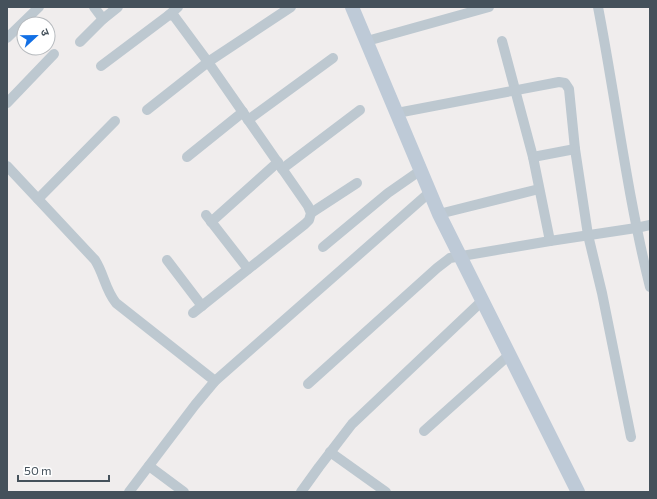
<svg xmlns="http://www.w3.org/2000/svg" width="657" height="499" font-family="Commissioner,'Noto Sans Devanagari',sans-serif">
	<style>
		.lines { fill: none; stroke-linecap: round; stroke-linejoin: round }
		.street { stroke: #bdc8d0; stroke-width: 10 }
		.secondary { stroke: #becad7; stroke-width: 14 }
	</style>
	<rect width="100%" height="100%" fill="#f0eded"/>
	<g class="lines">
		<g class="street">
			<path d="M94 7 103 19"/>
			<path d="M598 7C616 100 627 195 650 287"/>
			<path d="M169 15 178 7"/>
			<path d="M7 38 39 7"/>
			<path d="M367 41 489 7"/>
			<path d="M502 41 533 157 550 241"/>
			<path d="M80 42 103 19 118 7"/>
			<path d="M101 66 169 15 174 16 208 62 308 206 311 213 309 220 305 224 193 313"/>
			<path d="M7 103 54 54"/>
			<path d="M147 110 208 62 291 7"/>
			<path d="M397 113 559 82 565 83 569 89 575 149 588 235 602 293 631 437"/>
			<path d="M248 120 333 58"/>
			<path d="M187 157 243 112"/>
			<path d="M533 157 575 149"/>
			<path d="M7 166 95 260C104 274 105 289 116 303L215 381"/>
			<path d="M282 169 360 110"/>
			<path d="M38 199 115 121"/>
			<path d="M311 213 357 183"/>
			<path d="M439 214 539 189"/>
			<path d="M206 215 248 269"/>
			<path d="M211 222 278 162"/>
			<path d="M323 247 388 193 421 170"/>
			<path d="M167 260 202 306"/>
			<path d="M308 384 437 268 450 258 550 241 636 228 650 225"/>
			<path d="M424 431 509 355"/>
			<path d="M330 452 386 492"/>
			<path d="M149 466 184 492"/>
			<path d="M129 492 195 405 215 381 430 192"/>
			<path d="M301 492 319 467 352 424 482 301"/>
		</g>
		<path class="secondary" d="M352 7 439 214 578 492"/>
	</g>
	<rect width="657" height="499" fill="none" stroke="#45515b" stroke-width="16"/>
	<g transform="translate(36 36) rotate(68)"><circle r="19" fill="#ffffff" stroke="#b5b9bd"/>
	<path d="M0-3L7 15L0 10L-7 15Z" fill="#126fe5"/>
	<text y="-6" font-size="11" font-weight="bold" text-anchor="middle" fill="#45515b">उ</text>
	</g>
	<path d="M18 475v6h91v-6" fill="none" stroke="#45515b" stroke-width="2"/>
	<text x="24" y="475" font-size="12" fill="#45515b" stroke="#ffffff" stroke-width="3" paint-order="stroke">50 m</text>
</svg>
